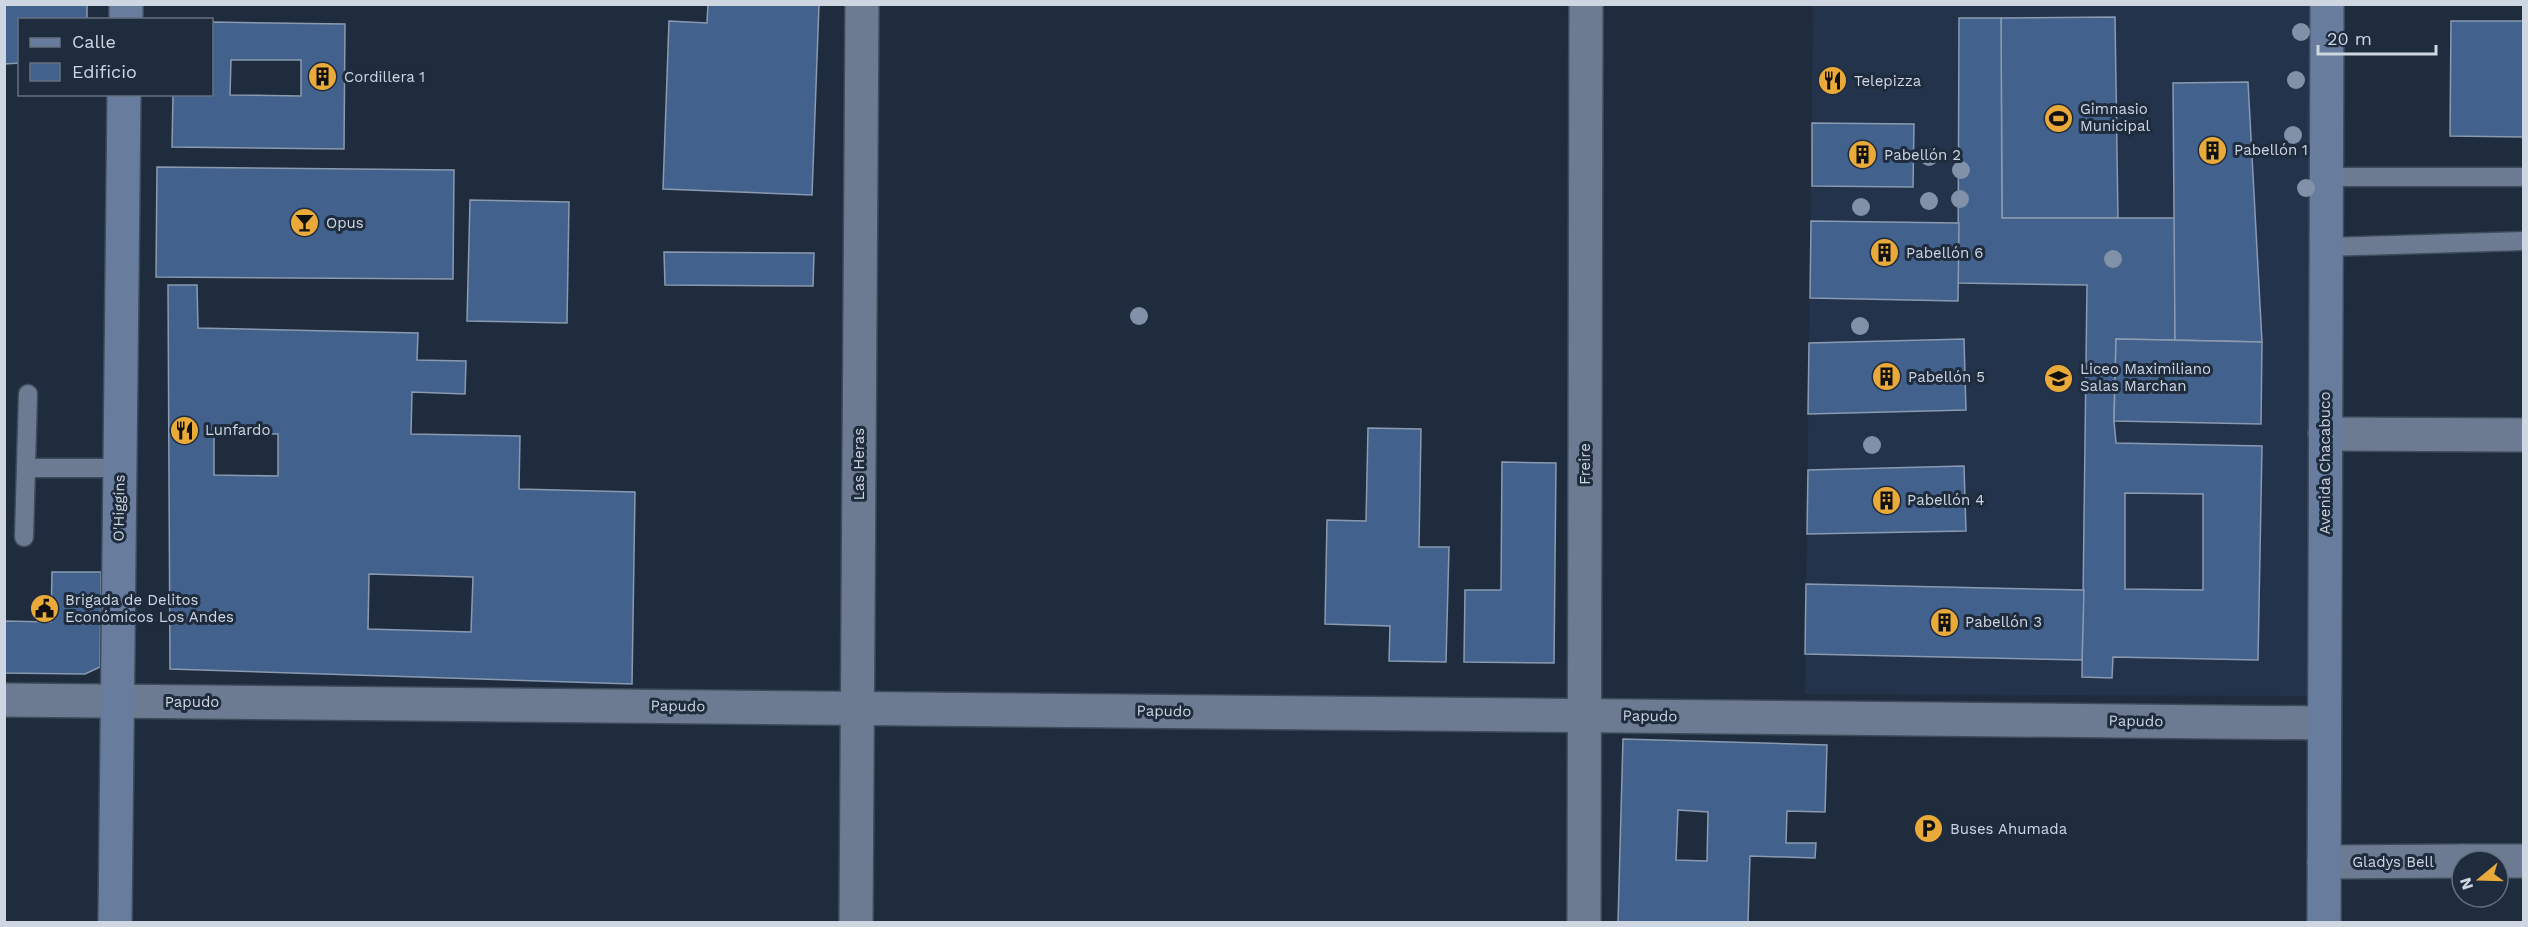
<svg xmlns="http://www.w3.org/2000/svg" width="2528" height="927" font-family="'Work Sans',sans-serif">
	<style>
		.built { fill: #22334b }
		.building { fill: #42618c; stroke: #8a9ab0; stroke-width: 1.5; fill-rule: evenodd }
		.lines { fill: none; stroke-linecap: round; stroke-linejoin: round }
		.lane-casing { stroke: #3f4a5a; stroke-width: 21 }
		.street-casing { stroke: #3f4a5a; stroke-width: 36 }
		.secondary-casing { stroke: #3f4a5a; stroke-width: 36 }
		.lane { stroke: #6c7b91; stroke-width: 18 }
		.street { stroke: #6c7b91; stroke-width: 33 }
		.secondary { stroke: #687d9d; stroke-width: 33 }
		.tree { fill: #8091a8 }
		.labels { text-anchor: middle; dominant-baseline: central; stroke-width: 6; stroke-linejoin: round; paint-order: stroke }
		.poi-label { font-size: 15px; fill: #ced6e2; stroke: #1f2c3e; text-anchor: start }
		.street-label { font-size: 15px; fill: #ced6e2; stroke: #1f2c3e }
	</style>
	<rect width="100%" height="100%" fill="#1f2c3e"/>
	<path class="built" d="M1813 5H2310L2308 696 1805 694Z"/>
	<g class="building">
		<path d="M4 4H87V20H20V63L4 64Z"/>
		<path d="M708 4H819L812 195 663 189 669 21 707 23Z"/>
		<path d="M2115 17 2118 218H2002L2001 18Z"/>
		<path d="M1959 18H2001L2002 218H2175V340L2116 339 2114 421 2116 443 2262 446 2258 660 2113 657 2112 678 2082 677 2087 285 1958 283ZM2125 493 2203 494V590L2125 589Z"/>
		<path d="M2451 21H2524V137L2450 136Z"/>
		<path d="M212 22 345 24 344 149 172 147 173 94H212ZM231 60H301V96L230 95Z"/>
		<path d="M2248 82 2262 342 2175 340 2173 83Z"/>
		<path d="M1812 123 1914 124 1913 187 1812 186Z"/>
		<path d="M157 167 454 170 453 279 156 277Z"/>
		<path d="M470 200 569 202 567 323 467 321Z"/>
		<path d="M1811 221 1959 223 1958 301 1810 298Z"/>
		<path d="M664 252 814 253 813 286 665 285Z"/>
		<path d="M168 285H197L198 328 418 333 417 360 466 361 465 394 412 392 411 434 520 436 519 489 635 492 632 684 170 669ZM214 433 278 434V476L214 475ZM369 574 473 577 471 632 368 629Z"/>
		<path d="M1964 339 1966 410 1808 414 1809 343Z"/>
		<path d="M2116 339 2262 342 2261 424 2114 421Z"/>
		<path d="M1368 428 1421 429 1419 547H1449L1446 662 1389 661 1390 626 1325 624 1327 520 1366 521Z"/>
		<path d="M1502 462 1556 463 1554 663 1464 662 1465 590H1501Z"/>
		<path d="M1964 466 1966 531 1807 534 1808 470Z"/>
		<path d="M52 572H101L100 667 85 674 4 673V621L51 622Z"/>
		<path d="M1806 584 2084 590 2082 660 1805 654Z"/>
		<path d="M1623 739 1827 745 1825 812 1787 811 1786 843H1816L1815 858 1750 856 1748 922H1618ZM1678 810 1708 812 1707 861 1676 860Z"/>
	</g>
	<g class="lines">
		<defs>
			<g id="lane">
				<path d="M2326 177H2524"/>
				<path d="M2326 247 2524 241"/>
				<path d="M26 468H119"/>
				<path d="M24 537 28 394"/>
			</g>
			<g id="street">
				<path d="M2325 434 2524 435"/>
				<path d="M4 700 2324 723"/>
				<path d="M2462 861H2524"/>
				<path d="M2324 862 2462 861"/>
				<path d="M856 922 862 4"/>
				<path d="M1584 922 1586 4"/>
			</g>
			<g id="secondary">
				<path d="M126 20V4"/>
				<path d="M115 922 124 94"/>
				<path d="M2324 922 2327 4"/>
			</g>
		</defs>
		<use href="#lane" class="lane-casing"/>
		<use href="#street" class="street-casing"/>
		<use href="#secondary" class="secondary-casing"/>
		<use href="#lane" class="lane"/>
		<use href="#street" class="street"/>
		<use href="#secondary" class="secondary"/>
	</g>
	<g class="tree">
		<circle cx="2301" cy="32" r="9"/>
		<circle cx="2296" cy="80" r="9"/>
		<circle cx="2293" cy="135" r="9"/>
		<circle cx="1929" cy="157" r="9"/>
		<circle cx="1961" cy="170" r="9"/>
		<circle cx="2306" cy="188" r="9"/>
		<circle cx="1960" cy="199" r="9"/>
		<circle cx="1929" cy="201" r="9"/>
		<circle cx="1861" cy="207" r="9"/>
		<circle cx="2113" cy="259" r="9"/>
		<circle cx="1139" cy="316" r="9"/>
		<circle cx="1860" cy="326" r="9"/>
		<circle cx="1872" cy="445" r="9"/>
	</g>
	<defs>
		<symbol id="building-disc" viewBox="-11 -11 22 22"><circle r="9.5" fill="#eaaa39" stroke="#1f2c3e"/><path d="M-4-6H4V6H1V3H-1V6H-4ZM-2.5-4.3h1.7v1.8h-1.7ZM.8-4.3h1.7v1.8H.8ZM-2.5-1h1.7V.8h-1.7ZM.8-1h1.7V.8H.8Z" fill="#111"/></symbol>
		<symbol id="restaurant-disc" viewBox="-11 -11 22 22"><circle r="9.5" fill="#eaaa39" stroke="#1f2c3e"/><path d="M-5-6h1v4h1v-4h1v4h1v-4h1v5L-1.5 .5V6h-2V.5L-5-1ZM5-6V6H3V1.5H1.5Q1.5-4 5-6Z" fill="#111"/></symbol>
		<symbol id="stadium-disc" viewBox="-11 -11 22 22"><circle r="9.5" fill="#eaaa39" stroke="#1f2c3e"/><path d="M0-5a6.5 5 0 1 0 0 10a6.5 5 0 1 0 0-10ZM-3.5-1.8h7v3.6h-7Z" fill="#111"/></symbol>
		<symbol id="bar-disc" viewBox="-11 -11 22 22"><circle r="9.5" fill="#eaaa39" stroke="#1f2c3e"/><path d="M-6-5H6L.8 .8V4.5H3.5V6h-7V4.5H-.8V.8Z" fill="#111"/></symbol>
		<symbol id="school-disc" viewBox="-11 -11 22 22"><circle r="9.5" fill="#eaaa39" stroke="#1f2c3e"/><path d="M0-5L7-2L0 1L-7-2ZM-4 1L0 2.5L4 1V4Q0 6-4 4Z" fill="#111"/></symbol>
		<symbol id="civic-disc" viewBox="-11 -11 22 22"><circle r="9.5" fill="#eaaa39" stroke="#1f2c3e"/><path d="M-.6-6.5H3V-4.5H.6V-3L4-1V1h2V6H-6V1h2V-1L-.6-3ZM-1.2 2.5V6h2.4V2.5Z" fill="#111"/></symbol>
		<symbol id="parking-disc" viewBox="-11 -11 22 22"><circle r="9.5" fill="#eaaa39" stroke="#1f2c3e"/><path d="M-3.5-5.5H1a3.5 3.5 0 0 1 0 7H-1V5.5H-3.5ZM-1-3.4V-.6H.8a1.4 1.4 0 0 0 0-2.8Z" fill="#111"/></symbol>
	</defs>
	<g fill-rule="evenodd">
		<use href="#building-disc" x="306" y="60" width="33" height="33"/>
		<use href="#restaurant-disc" x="1816" y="64" width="33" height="33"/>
		<use href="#stadium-disc" x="2042" y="102" width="33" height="33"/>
		<use href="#building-disc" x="2196" y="134" width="33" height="33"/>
		<use href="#building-disc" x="1846" y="138" width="33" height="33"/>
		<use href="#bar-disc" x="288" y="206" width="33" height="33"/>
		<use href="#building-disc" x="1868" y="236" width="33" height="33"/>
		<use href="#building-disc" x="1870" y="360" width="33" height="33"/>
		<use href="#school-disc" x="2042" y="362" width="33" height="33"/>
		<use href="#restaurant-disc" x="168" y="414" width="33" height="33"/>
		<use href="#building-disc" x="1870" y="484" width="33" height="33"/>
		<use href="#civic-disc" x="28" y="592" width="33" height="33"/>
		<use href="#building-disc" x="1928" y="606" width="33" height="33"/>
		<use href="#parking-disc" x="1912" y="812" width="33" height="33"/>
	</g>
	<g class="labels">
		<g class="poi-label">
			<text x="344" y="77">Cordillera 1</text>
			<text x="1854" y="81">Telepizza</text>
			<text x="2080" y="109">Gimnasio<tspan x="2080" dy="17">Municipal</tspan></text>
			<text x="2234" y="150">Pabellón 1</text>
			<text x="1884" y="155">Pabellón 2</text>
			<text x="326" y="223">Opus</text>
			<text x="1906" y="253">Pabellón 6</text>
			<text x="2080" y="369">Liceo Maximiliano<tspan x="2080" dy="17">Salas Marchan</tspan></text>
			<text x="1908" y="377">Pabellón 5</text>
			<text x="205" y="430">Lunfardo</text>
			<text x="1907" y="500">Pabellón 4</text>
			<text x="65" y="600">Brigada de Delitos<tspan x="65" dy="17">Económicos Los Andes</tspan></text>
			<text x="1965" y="622">Pabellón 3</text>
			<text x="1950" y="829">Buses Ahumada</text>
		</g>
		<g class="street-label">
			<text transform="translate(2325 463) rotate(-90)">Avenida Chacabuco</text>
			<text transform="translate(859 464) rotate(-90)">Las Heras</text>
			<text transform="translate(1585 464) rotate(-90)">Freire</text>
			<text transform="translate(119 508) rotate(-89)">O'Higgins</text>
			<text x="192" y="702">Papudo</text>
			<text transform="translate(678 706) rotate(1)">Papudo</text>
			<text transform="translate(1164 711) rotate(1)">Papudo</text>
			<text transform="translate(1650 716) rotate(1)">Papudo</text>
			<text transform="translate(2136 721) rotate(1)">Papudo</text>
			<text x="2393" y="862">Gladys Bell</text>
		</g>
	</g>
	<rect width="2528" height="927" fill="none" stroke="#ced6e2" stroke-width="12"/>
	<rect x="18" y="18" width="195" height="78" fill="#1f2c3e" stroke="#657080" stroke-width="1.5"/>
	<rect x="30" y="38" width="30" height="9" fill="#687d9d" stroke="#657080" stroke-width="1.5"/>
	<text x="72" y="48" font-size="18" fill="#ced6e2">Calle</text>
	<rect x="30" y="63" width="30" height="18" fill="#42618c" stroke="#657080" stroke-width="1.5"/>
	<text x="72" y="78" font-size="18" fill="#ced6e2">Edificio</text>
	<g transform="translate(2480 879) rotate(251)"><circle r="28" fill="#1f2c3e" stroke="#657080" stroke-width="1.5"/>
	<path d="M0-4.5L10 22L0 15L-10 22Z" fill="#eaaa39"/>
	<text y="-9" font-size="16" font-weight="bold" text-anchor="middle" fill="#ced6e2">N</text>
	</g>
	<path d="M2318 45v9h118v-9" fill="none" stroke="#ced6e2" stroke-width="3"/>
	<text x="2327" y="45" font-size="18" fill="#ced6e2" stroke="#1f2c3e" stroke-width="4.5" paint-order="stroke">20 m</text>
</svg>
